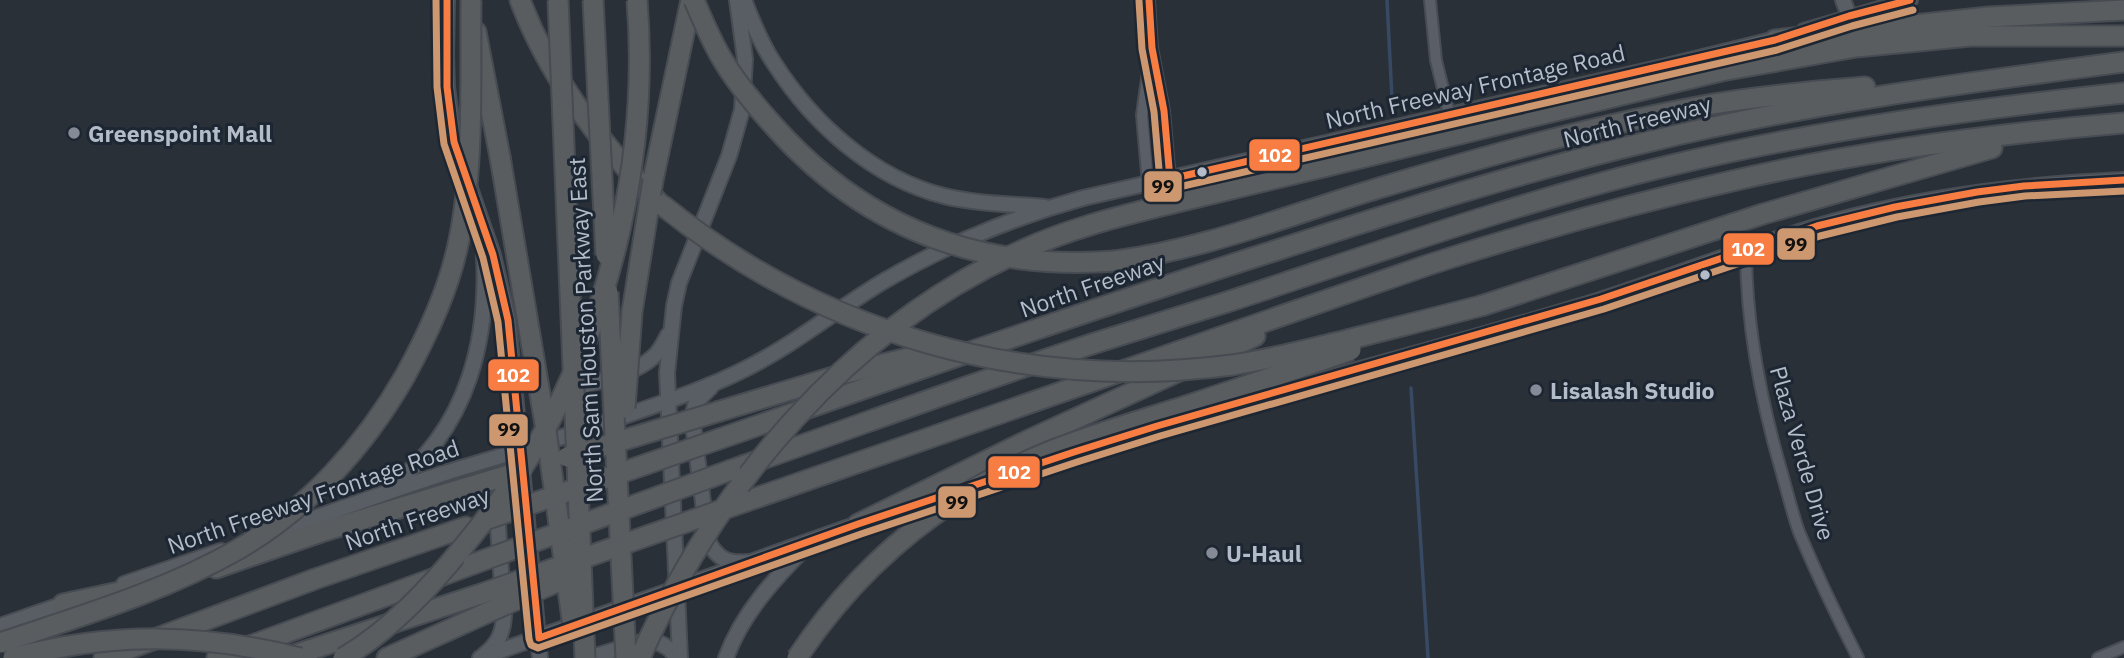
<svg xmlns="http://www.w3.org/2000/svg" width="2124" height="658" font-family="'IBM Plex Sans',sans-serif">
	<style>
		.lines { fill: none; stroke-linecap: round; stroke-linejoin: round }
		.stream { stroke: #384963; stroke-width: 3.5 }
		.street-casing { stroke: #484c53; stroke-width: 14 }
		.secondary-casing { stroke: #484c53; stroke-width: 18 }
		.highway-casing { stroke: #474c53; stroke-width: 23 }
		.street { stroke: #5a5e66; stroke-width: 10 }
		.secondary { stroke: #595d64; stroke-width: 14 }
		.highway { stroke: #5a5d60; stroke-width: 19 }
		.highway-bridge-casing { stroke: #474c53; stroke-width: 23; stroke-linecap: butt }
		.highway-bridge { stroke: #5a5d60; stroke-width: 19 }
		.bus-1-casing { stroke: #1d2633; stroke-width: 12 }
		.bus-2-casing { stroke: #1d2633; stroke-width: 12 }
		.bus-1 { stroke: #f77d43; stroke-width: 7 }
		.bus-2 { stroke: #cd976f; stroke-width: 7 }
		.poi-dot { fill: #848b96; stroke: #1d2633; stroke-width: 2.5 }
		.bus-dot { fill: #b4bcc9; stroke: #1d2633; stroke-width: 2.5 }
		.labels { text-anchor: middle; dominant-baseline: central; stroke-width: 6; stroke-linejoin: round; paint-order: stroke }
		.street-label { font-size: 23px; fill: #b4bcc9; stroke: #1d2633 }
		.poi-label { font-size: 23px; font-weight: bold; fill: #b4bcc9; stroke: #1d2633; text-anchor: start }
		.line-badge { stroke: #1d2633; stroke-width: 2.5 }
		.badge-label { font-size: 19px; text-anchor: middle; font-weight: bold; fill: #fff }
		.pale-badge-label { font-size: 19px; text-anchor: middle; font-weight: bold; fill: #111 }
	</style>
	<rect width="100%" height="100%" fill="#2a3038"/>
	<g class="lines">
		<g class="stream">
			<path d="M1387 0 1392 99"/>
			<path d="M1411 388 1428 658"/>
		</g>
		<defs>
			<g id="street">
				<path d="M1149 0 1152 48 1164 111 1170 179"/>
				<path d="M1430 0 1436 60 1449 114"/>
				<path d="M1148 184 1142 115 1150 57"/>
				<path d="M1746 249C1746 325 1760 397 1781 470 1787 491 1792 512 1799 532 1817 575 1837 617 1858 658"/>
				<path d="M2098 658 2124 647"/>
			</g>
			<g id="secondary">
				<path d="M447 0 446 56 447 87 454 142 493 255 508 320 540 658"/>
				<path d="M744 0C752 21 761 44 774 63 813 124 873 178 944 196 977 204 1011 204 1045 207"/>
				<path d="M1843 0 1849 16"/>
				<path d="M1804 31 1910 0"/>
				<path d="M711 387 696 402 692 417 708 541C717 558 727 564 747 562"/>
				<path d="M568 390C591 383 635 374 652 358 660 352 664 343 668 335"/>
				<path d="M1065 455C1242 398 1423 355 1600 300 1684 273 1766 239 1851 217 1941 194 2032 184 2124 180"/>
				<path d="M477 480C489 489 494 496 497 511L504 616C503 633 498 644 484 655"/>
				<path d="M389 488C469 430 491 336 483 242"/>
				<path d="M909 507 966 488"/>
				<path d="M270 534C328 513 386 492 445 473 497 457 550 442 601 424 649 407 700 392 745 369 794 345 837 309 884 281 946 245 1014 217 1083 198L1658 68 1784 37"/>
				<path d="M124 584 221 551"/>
				<path d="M0 626 72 601"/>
				<path d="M480 658 866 521"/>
				<path d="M589 658 644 641C658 640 669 646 677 658"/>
				<path d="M680 658 667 373 674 306 679 283 729 156 742 110 745 59 737 0"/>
				<path d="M726 658C742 613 776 577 809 544"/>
			</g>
			<g id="highway">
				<path d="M520 0C549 78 603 147 661 205"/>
				<path d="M476 32 500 157"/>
				<path d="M1775 40 1989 17 2124 10"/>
				<path d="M1721 71 1856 47 1970 36H2124"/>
				<path d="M653 180 691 0"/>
				<path d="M1115 261C1206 249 1292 214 1379 188 1489 155 1600 124 1713 104 1763 96 1814 91 1865 87"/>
				<path d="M1484 305 1763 214 1992 148"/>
				<path d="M720 411 850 372 946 349"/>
				<path d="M719 439C903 375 1088 310 1274 251 1398 211 1521 172 1647 142 1804 104 1964 83 2124 62"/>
				<path d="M731 470C852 428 973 383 1095 343 1139 329 1183 316 1227 302 1374 254 1520 201 1672 165 1819 130 1973 109 2124 93"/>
				<path d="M747 501 1431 264C1530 232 1630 204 1732 181 1860 151 1993 134 2124 123"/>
				<path d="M858 524 1027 441 1255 336"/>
				<path d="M216 568 321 532 455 491"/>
				<path d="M63 604 143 587"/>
				<path d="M104 658 315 579 466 527"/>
				<path d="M217 658 473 564"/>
				<path d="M285 658 478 595"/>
				<path d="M387 658 482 615"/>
			</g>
		</defs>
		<use href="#street" class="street-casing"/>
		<use href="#secondary" class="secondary-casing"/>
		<use href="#highway" class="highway-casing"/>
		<use href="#street" class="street"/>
		<use href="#secondary" class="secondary"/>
		<use href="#highway" class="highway"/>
		<defs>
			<g id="highway-bridge">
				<path d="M558 0 585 658"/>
				<path d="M593 0 606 255"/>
				<path d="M694 0C703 21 712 43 724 62 738 85 755 105 773 125 864 228 979 271 1115 261"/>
				<path d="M500 157 546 430 573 626"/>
				<path d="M662 205C824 335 1025 392 1232 365 1267 360 1301 351 1335 343 1385 330 1435 318 1484 305"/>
				<path d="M608 292 626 658"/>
				<path d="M625 408 632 312 653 180"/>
				<path d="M567 457 720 411"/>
				<path d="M455 491 522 471"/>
				<path d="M485 520 719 439"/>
				<path d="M473 564 731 470"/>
				<path d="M478 595 747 501"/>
				<path d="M482 615 577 573"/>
				<path d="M0 643C80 616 163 592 237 550 308 509 365 446 405 376 427 336 447 294 457 249 475 171 470 80 471 0"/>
				<path d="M13 658C111 632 202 633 300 658"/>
				<path d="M343 658C390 630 428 590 463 547 491 513 518 478 540 439 614 308 649 150 637 0"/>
				<path d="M640 658C716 487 849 327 1023 250 1068 229 1117 217 1165 205 1218 192 1271 179 1323 167 1456 135 1589 103 1721 71"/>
				<path d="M797 658C860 563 946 493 1053 450 1097 433 1144 419 1189 405 1243 387 1297 369 1351 350"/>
			</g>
		</defs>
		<use href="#highway-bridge" class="highway-bridge-casing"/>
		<use href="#highway-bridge" class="highway-bridge"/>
		<defs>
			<g id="bus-1">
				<path d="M447 0V87L454 142 493 255 508 320 539 638 858 524 1074 452 1157 426 1601 299 1817 226 1895 207 1977 192 2024 186 2124 180"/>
				<path d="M1149 0 1152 48 1164 111 1170 179 1775 40 1849 16 1910 0"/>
			</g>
			<g id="bus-2">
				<path d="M436 0 437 87 444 144 483 258 498 322 529 639 531 645 538 648 861 534 1077 462 1160 436 1604 309 1820 236 1897 217 1979 202 2025 196 2124 191"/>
				<path d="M1139 1 1142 49 1154 112 1160 181 1163 187 1170 189 1777 50 1852 26 1913 10"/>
			</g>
		</defs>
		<use href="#bus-1" class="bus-1-casing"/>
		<use href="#bus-2" class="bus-2-casing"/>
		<use href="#bus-1" class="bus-1"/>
		<use href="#bus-2" class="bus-2"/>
	</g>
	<g class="poi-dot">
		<circle cx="74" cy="133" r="7"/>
		<circle cx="1536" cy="390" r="7"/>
		<circle cx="1212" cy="553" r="7"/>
	</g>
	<g class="bus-dot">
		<circle cx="1202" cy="172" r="6"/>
		<circle cx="1705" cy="275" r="6"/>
	</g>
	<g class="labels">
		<g class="street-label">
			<text transform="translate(1475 86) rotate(-13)">North Freeway Frontage Road</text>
			<text transform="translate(1637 121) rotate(-14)">North Freeway</text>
			<text transform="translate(1092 285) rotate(-19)">North Freeway</text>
			<text transform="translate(585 330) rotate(-93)">North Sam Houston Parkway East</text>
			<text transform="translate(1803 453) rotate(74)">Plaza Verde Drive</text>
			<text transform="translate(313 496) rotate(-19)">North Freeway Frontage Road</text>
			<text transform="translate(417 518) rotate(-19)">North Freeway</text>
		</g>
		<g class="poi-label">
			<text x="88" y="133">Greenspoint Mall</text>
			<text x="1550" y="390">Lisalash Studio</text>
			<text x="1226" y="553">U-Haul</text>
		</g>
	</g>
	<g class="line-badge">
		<rect x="1248" y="138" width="53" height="34" rx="7" fill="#f77d43"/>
		<rect x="1143" y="170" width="40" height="33" rx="7" fill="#cd976f"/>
		<rect x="1776" y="227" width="40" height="34" rx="7" fill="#cd976f"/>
		<rect x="1722" y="232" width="53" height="34" rx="7" fill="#f77d43"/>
		<rect x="487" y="358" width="53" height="34" rx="7" fill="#f77d43"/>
		<rect x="488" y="413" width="41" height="34" rx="7" fill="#cd976f"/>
		<rect x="987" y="455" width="54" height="34" rx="7" fill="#f77d43"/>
		<rect x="937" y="485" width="40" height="34" rx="7" fill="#cd976f"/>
	</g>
	<g class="badge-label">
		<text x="1275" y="162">102</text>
		<text x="1748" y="256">102</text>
		<text x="513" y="382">102</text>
		<text x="1014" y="479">102</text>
	</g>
	<g class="pale-badge-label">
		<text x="1163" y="193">99</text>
		<text x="1796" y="251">99</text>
		<text x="509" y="436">99</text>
		<text x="957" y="509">99</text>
	</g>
</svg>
